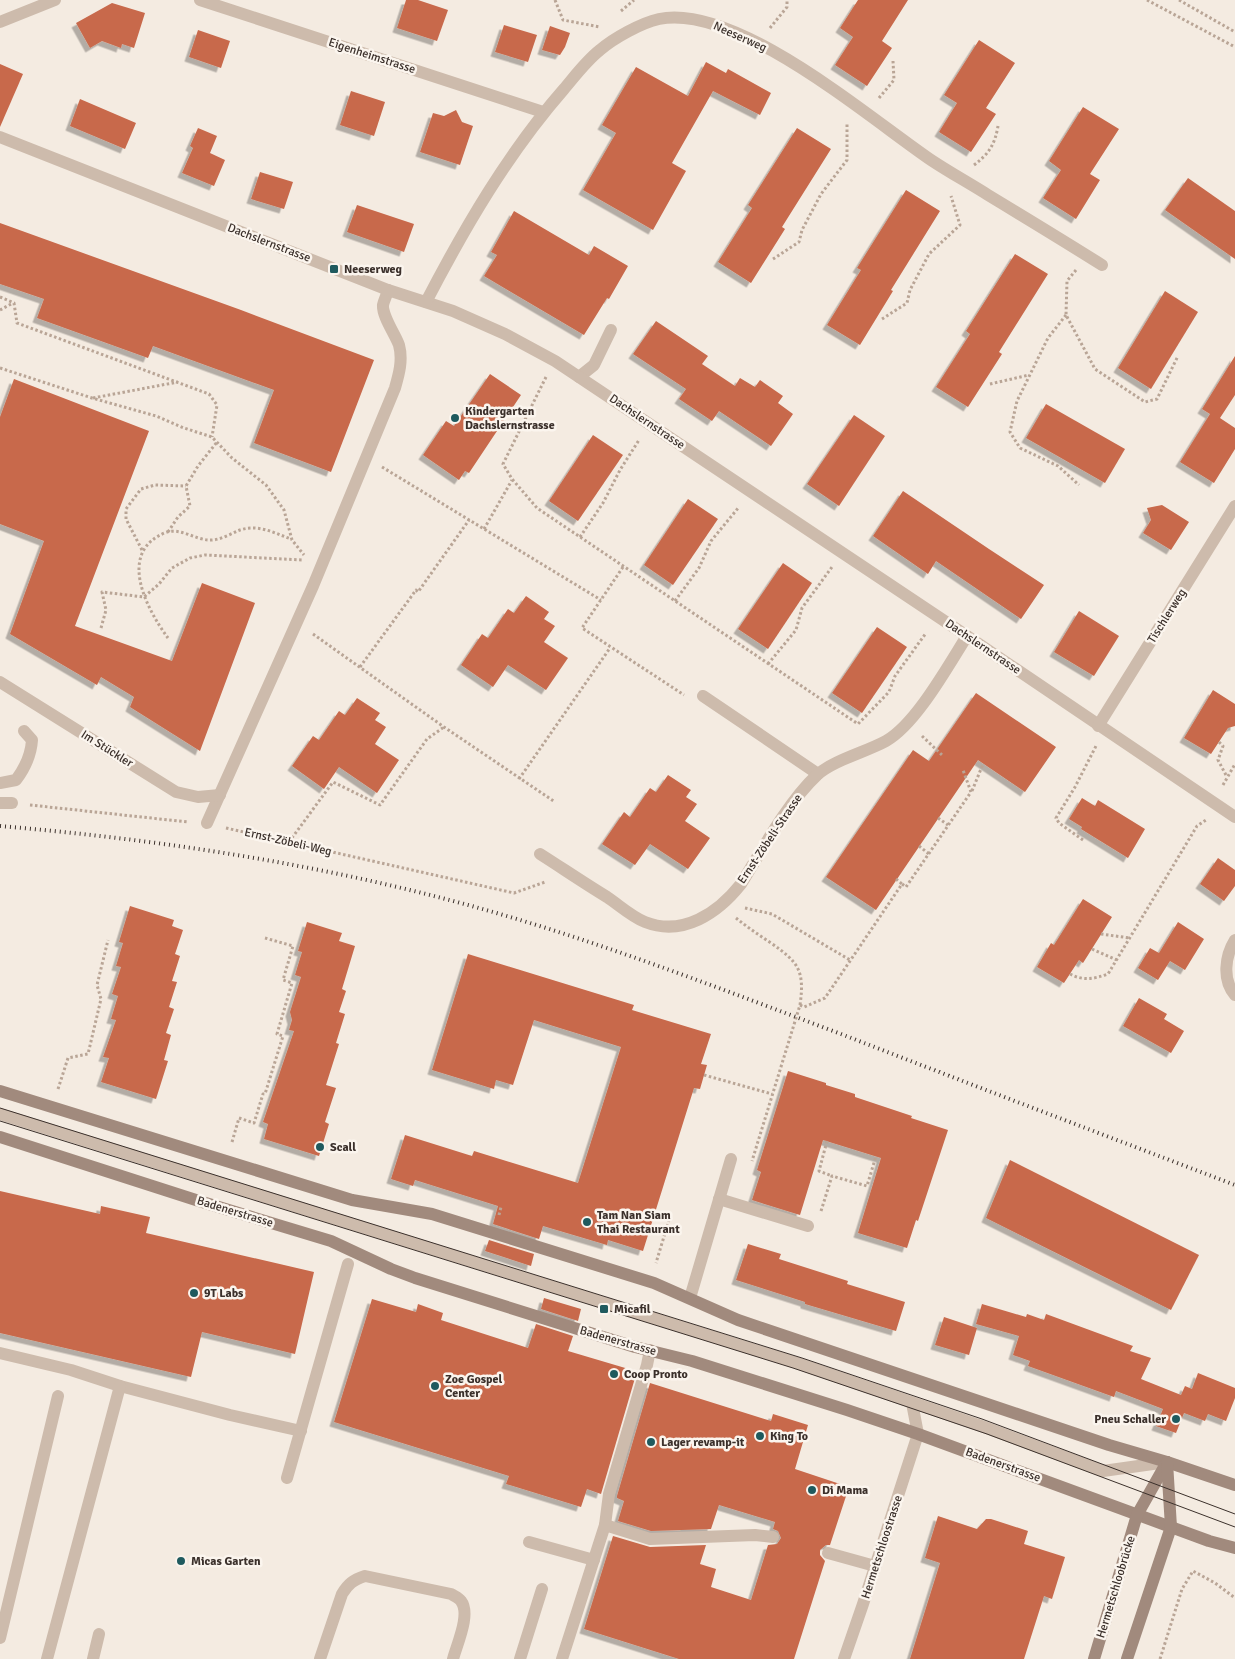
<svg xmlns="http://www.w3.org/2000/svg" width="1235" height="1659" font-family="Signika,sans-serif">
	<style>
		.building { fill: #c8694b; filter: url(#shadow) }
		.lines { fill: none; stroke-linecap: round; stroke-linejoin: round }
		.path { stroke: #b9a596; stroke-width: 3; stroke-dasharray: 2.5 2.5; stroke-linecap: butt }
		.lane { stroke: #cdbbac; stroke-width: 12 }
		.street { stroke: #cdbbac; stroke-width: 12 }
		.secondary { stroke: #a18a7d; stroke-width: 12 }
		.tram { stroke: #3b302b; stroke-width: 1 }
		.rail { stroke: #3b302b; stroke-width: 4; stroke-dasharray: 1 4; stroke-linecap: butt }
		.poi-dot { fill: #1f5a5e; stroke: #fbf5ee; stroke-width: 2 }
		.labels { text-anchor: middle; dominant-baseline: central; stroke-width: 5; stroke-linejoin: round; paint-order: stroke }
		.street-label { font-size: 12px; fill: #3b302b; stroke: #fbf5ee }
		.poi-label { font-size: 12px; font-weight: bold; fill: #3b302b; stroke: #fbf5ee; text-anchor: start }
	</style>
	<defs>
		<filter id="shadow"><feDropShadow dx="-4.5" dy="4.5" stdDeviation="0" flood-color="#0004"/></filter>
	</defs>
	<rect width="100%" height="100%" fill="#f4ebe1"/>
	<g class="building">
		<path d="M406 0H418L448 10 437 41 397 28Z"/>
		<path d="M858 0H908L882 41 892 48 867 86 835 65 853 37 840 28Z"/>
		<path d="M112 3 145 13 134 48 122 44 121 48 102 41 90 48 76 23Z"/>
		<path d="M504 25 537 35 528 62 495 52Z"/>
		<path d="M550 26 570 33 565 47 560 55 542 50Z"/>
		<path d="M198 30 230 41 221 68 189 57Z"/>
		<path d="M979 40 1015 63 986 108 996 114 971 152 939 132 957 103 944 95Z"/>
		<path d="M706 62 726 73 728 69 771 93 760 115 713 91 672 163 686 171 653 230 583 190 616 133 602 125 636 67 688 96Z"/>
		<path d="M0 64 23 74 0 127Z"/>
		<path d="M351 91 385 102 374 136 340 125Z"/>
		<path d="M80 99 136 123 125 149 70 126Z"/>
		<path d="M1083 107 1119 129 1090 174 1100 180 1076 219 1043 198 1061 170 1049 161Z"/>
		<path d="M456 110 462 122 473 126 460 165 420 152 433 113 444 116Z"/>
		<path d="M198 128 217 136 210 153 225 160 214 186 182 173 193 148 190 146Z"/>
		<path d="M797 128 831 149 782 227 785 229 751 283 718 262 752 208 748 205Z"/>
		<path d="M260 172 293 182 284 209 251 199Z"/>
		<path d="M1188 178 1235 211V259L1165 210Z"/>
		<path d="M906 190 940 211 891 290 893 291 860 345 827 325 861 270 857 268Z"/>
		<path d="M357 205 414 224 404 252 347 232Z"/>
		<path d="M514 211 589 255 594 246 628 266 609 299 607 298 584 335 484 276 497 255 491 252Z"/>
		<path d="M0 223 241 310 374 360 331 472 254 443 274 390 153 346 148 358 37 318 44 299 0 284Z"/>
		<path d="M1015 254 1048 274 999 352 1002 354 968 407 936 387 970 334 966 331Z"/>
		<path d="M1165 291 1198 312 1151 389 1118 368Z"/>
		<path d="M656 321 708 356 702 364 735 386 740 378 755 387 760 380 783 396 778 403 793 414 771 446 719 411 712 421 679 399 686 389 633 354Z"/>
		<path d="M1235 356V395L1220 418 1235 428V449L1214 483 1180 462 1210 414 1202 409Z"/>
		<path d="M490 374 521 395 469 473 465 471 459 480 423 455 446 421 454 426Z"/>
		<path d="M14 379 149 431 75 626 172 661 202 583 255 603 200 751 130 707 134 697 101 677 97 685 10 634 44 541 0 524V417Z"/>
		<path d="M1046 404 1125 449 1105 483 1026 438Z"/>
		<path d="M854 415 885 436 839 506 807 484Z"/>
		<path d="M593 435 623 455 578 521 549 501Z"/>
		<path d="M903 491 989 549 1044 585 1021 619 936 561 928 574 873 536Z"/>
		<path d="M688 499 718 519 673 585 644 565Z"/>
		<path d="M1162 505 1189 522 1171 550 1143 533 1151 520 1147 508Z"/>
		<path d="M783 563 812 583 768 649 738 629Z"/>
		<path d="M526 596 549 612 544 619 555 626 544 642 568 658 546 690 508 665 493 687 461 665 482 634 488 638 508 609 514 613Z"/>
		<path d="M1079 611 1119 636 1094 676 1054 652Z"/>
		<path d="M877 627 907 647 862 713 832 693Z"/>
		<path d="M1213 690 1235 704V726L1228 728 1211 754 1184 738Z"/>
		<path d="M976 693 1056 747 1025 792 978 760 876 910 826 877 913 750 929 761Z"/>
		<path d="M357 698 380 713 375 720 386 727 375 744 399 760 377 793 339 767 324 789 292 766 313 736 319 740 339 711 345 715Z"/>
		<path d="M668 775 691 790 686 797 697 804 685 821 710 838 688 869 650 844 635 865 602 844 624 812 630 817 650 788 656 792Z"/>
		<path d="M1082 798 1095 806 1098 800 1145 829 1128 858 1081 829 1082 827 1069 819Z"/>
		<path d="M1218 858 1235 870V886L1224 901 1200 884Z"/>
		<path d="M1083 899 1112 917 1083 963 1079 960 1064 983 1037 967 1051 943 1054 945Z"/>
		<path d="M130 906 174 920 172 926 183 930 175 954 180 956 172 981 177 982 169 1007 174 1009 166 1033 171 1035 164 1060 168 1061 156 1099 101 1082 109 1058 103 1057 116 1020 111 1019 118 996 112 994 121 967 116 966 123 943 119 942Z"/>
		<path d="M307 922 342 933 339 941 355 946 342 989 346 991 339 1012 345 1014 336 1043 339 1044 326 1085 336 1088 325 1122 329 1124 319 1156 264 1139 268 1124 263 1122 294 1031 289 1030 292 1020 290 1012 301 977 295 975 302 952 298 951Z"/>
		<path d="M1178 922 1204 939 1185 970 1170 961 1158 980 1138 968 1150 948 1159 953Z"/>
		<path d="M468 954 634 1005 632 1010 711 1034 701 1064 707 1065 700 1089 694 1088 643 1251 608 1240 607 1245 543 1226 539 1239 493 1224 498 1206 415 1180 413 1186 391 1179 405 1135 472 1156 474 1151 578 1183 621 1047 534 1020 513 1085 496 1080 494 1089 432 1070Z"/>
		<path d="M1139 998 1167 1014 1164 1019 1184 1031 1171 1053 1123 1026Z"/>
		<path d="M788 1071 826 1083V1085L855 1094V1097L912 1116 911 1118 948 1130 918 1221 916 1220 907 1248 858 1233 881 1158 823 1140 800 1215 752 1200 761 1172 757 1170Z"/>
		<path d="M1010 1160 1199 1255 1171 1310 986 1218Z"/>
		<path d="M0 1191 100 1214 101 1206 150 1217 146 1233 314 1272 295 1354 202 1332 191 1377 0 1333Z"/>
		<path d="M489 1240 534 1254 531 1266 485 1251Z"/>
		<path d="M748 1244 781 1254 779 1259 848 1281 847 1284 905 1302 896 1331 805 1304V1302L736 1280Z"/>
		<path d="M544 1298 581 1309 578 1321 541 1309Z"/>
		<path d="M372 1299 416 1312 418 1304 443 1313 441 1320 528 1348 536 1324 573 1336 568 1351 632 1370 630 1377 635 1378 601 1494 587 1489 581 1507 506 1484 509 1476 334 1422Z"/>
		<path d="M982 1304 1026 1317 1027 1314 1044 1320 1046 1314 1133 1346 1130 1351 1151 1358 1141 1379 1181 1395 1185 1386 1192 1389 1198 1373 1235 1388V1398L1226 1421 1208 1414 1205 1421 1184 1413 1176 1433 1156 1426 1163 1409 1116 1391 1114 1397 1028 1366 1030 1361 1013 1355 1019 1336 976 1324Z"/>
		<path d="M944 1317 977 1328 969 1355 935 1345Z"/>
		<path d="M650 1383 771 1421 773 1414 808 1425 795 1469 849 1487 830 1545H826L820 1550V1555L825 1561 794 1659H679L584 1629 613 1536 650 1547 706 1545 700 1564 716 1569 711 1587 751 1600 768 1545 777 1544 781 1538 778 1531 773 1529 775 1522 719 1505 711 1529 651 1531 618 1521 624 1501 617 1498V1496Z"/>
		<path d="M938 1516 977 1529 986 1519H991L1028 1531 1024 1544 1065 1557 1052 1599 1044 1596 1024 1659H910L940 1563 925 1558Z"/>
	</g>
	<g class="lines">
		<g class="path">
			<path d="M555 0 563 20 600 27"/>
			<path d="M1147 0 1235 47"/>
			<path d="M1179 0 1235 32"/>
			<path d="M621 11 634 0"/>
			<path d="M770 28 787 7V0"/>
			<path d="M879 98 894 80 893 61"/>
			<path d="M974 165C989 154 995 144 998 126"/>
			<path d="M773 259 799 242 802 230 821 194 847 160V123"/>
			<path d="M1076 270 1067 281 1066 315 1095 369 1145 402 1157 399 1178 356"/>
			<path d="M0 297 14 303 17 323 209 394 217 405 212 437"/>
			<path d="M0 310 13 303"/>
			<path d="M1066 315 1048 338 1017 401 1010 432 1020 448 1058 466 1079 485"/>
			<path d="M882 319 907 303 910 290 929 254 960 225 951 196"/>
			<path d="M0 368 92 398 156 416 184 428 212 437 232 458 266 485 284 510 292 540 304 555"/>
			<path d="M546 377 503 464 512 479 537 508 858 724 889 692 895 676 926 633"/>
			<path d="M990 384 1029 375"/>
			<path d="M93 398 178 382"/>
			<path d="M382 467 601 600"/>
			<path d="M484 529 512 480"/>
			<path d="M168 532 178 517 190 506 186 486 198 466 217 442"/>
			<path d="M580 537 603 503 620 470 639 440"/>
			<path d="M142 550 126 519V509L141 489 155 485 186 486"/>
			<path d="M623 567 582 628 684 695"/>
			<path d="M675 601 699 568 711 541 739 507"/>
			<path d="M101 628 106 610 102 592 144 597 159 584 172 568 190 558 205 555 303 560"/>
			<path d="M313 634 444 727 555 802"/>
			<path d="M168 638C146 608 116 551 167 532 180 528 195 539 208 540 219 541 230 534 240 530 259 524 274 533 291 539"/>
			<path d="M768 664 796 630 802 608 832 567"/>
			<path d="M360 667 416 590 418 592 469 520"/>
			<path d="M922 736 942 755"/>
			<path d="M1219 742 1223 746 1218 760 1227 777"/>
			<path d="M519 779 610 648"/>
			<path d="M1223 785 1235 764"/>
			<path d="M972 791 983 764"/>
			<path d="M30 805 188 822"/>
			<path d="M938 818 948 825"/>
			<path d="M226 828 514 893 545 882"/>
			<path d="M1083 840 1059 823 1056 818 1075 787 1096 746"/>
			<path d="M289 842 333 782 380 805 427 739 444 727"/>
			<path d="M919 846 929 854"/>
			<path d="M896 879 902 884"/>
			<path d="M745 908 772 914 850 960"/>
			<path d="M736 918C747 927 759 935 771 943 798 962 805 970 800 1005L752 1161"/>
			<path d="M1101 934 1130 938"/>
			<path d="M1092 949 1117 960"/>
			<path d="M1070 974C1083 981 1094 979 1108 974L1197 826 1206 820"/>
			<path d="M800 1005 804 1007 825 998 902 884 906 887 971 792 963 770"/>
			<path d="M704 1075 772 1094"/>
			<path d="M58 1089 68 1058 88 1054 101 999 97 985 108 940"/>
			<path d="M827 1141 819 1171 832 1176"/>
			<path d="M232 1142 239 1118 254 1123 263 1094H265L283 1036 277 1034 292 983 283 980 293 946 265 938"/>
			<path d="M821 1211 832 1176 867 1186 876 1156"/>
			<path d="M499 1215 501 1207"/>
			<path d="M654 1216 669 1220 656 1263"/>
			<path d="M1160 1659 1182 1589 1193 1571 1215 1583 1235 1598"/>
		</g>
		<g class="lane">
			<path d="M579 377 594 365 611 330"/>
			<path d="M703 696 818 774"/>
			<path d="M0 783 16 780C25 768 31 756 32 740L24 731"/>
			<path d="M0 803H12"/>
			<path d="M207 823 313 586 395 388C399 374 403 360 399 345 395 334 382 316 383 305 384 300 387 295 388 290"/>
			<path d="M0 1114 797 1363 984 1427 1103 1471 1167 1462"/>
			<path d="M719 1199 808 1226"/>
			<path d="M690 1298 731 1159"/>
			<path d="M0 1353 71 1370 120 1386 230 1415 301 1431"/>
			<path d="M912 1403 918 1434"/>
			<path d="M287 1478 348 1264"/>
			<path d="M605 1525 650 1539 755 1535 773 1537"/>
			<path d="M529 1542 594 1560"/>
			<path d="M828 1553 875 1566"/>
			<path d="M0 1638 58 1396"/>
			<path d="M47 1659 120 1386"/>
			<path d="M93 1659 99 1634"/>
			<path d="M320 1659 342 1594C348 1584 353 1580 365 1576L451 1594C454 1596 459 1598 461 1601 471 1614 457 1644 453 1659"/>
			<path d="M520 1659 542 1589"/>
			<path d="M562 1659 605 1525 609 1494 647 1365 650 1350"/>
		</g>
		<g class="street">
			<path d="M200 0 543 112"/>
			<path d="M0 22 55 0"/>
			<path d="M0 137 388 290 453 311 505 334 555 361 967 636 1235 817"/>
			<path d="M426 302C465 227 508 153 564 89 575 76 586 61 600 50 614 38 641 23 659 19 736 3 868 117 931 160 949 172 969 183 988 195 1026 218 1064 241 1102 265"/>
			<path d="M0 682 176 792 198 797 220 795"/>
			<path d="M1098 726 1235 506"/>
			<path d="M540 854C562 868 584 883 607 897 619 905 632 917 645 922 683 937 718 913 741 884 762 850 788 802 817 775 834 760 866 752 886 741 916 724 948 666 967 636"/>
			<path d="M1235 940C1225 956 1222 980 1235 995"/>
			<path d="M844 1659 863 1604 918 1434"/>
		</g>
		<g class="secondary">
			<path d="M0 1091 352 1200 432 1214 654 1283 738 1320 1109 1445 1167 1462 1235 1485"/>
			<path d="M0 1137 199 1201 331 1241 391 1269 415 1278 635 1347 692 1361 847 1410 918 1434 1209 1541 1235 1548"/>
			<path d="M1094 1659 1137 1515 1167 1462"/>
			<path d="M1127 1659 1171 1527 1167 1462"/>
		</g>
		<g class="tram">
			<path d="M0 1108 802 1358 982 1419 1235 1514"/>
			<path d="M0 1121 793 1368 987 1434 1235 1527"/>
		</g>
		<path class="rail" d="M0 826C164 840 327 865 486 910 606 944 724 990 841 1034 972 1085 1104 1135 1235 1185"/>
	</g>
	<g class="poi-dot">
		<rect x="329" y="264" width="10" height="10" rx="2.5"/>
		<circle cx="455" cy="418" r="5"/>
		<circle cx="320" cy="1147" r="5"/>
		<circle cx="587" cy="1222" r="5"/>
		<circle cx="194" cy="1293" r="5"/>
		<rect x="599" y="1304" width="10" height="10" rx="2.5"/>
		<circle cx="614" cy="1374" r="5"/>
		<circle cx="435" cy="1386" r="5"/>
		<circle cx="1176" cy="1419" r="5"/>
		<circle cx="760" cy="1436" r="5"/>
		<circle cx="651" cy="1442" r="5"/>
		<circle cx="812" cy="1490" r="5"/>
		<circle cx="181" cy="1561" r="5"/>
	</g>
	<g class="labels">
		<g class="street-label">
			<text transform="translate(740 37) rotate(24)">Neeserweg</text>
			<text transform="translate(372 56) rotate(18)">Eigenheimstrasse</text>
			<text transform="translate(269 243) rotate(21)">Dachslernstrasse</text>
			<text transform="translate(647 422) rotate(34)">Dachslernstrasse</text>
			<text transform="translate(1167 616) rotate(-58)">Tischlerweg</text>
			<text transform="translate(983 647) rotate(34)">Dachslernstrasse</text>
			<text transform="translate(107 749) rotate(32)">Im Stückler</text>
			<text transform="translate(770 839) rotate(-56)">Ernst-Zöbeli-Strasse</text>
			<text transform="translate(288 842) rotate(13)">Ernst-Zöbeli-Weg</text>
			<text transform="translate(235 1212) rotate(17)">Badenerstrasse</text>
			<text transform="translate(618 1341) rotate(16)">Badenerstrasse</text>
			<text transform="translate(1003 1465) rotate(20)">Badenerstrasse</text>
			<text transform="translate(882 1547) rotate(-72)">Hermetschloostrasse</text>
			<text transform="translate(1116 1587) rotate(-73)">Hermetschloobrücke</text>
		</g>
		<g class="poi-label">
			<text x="344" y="269">Neeserweg</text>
			<text x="465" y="411">Kindergarten<tspan x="465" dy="14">Dachslernstrasse</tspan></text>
			<text x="330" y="1147">Scall</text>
			<text x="597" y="1215">Tam Nan Siam<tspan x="597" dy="14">Thai Restaurant</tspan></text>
			<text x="204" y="1293">9T Labs</text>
			<text x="614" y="1309">Micafil</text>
			<text x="624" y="1374">Coop Pronto</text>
			<text x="445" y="1379">Zoe Gospel<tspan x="445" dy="14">Center</tspan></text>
			<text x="1166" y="1419" text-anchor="end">Pneu Schaller</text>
			<text x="770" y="1436">King To</text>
			<text x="661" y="1442">Lager revamp-it</text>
			<text x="822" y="1490">Di Mama</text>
			<text x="191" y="1561">Micas Garten</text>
		</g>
	</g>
</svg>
